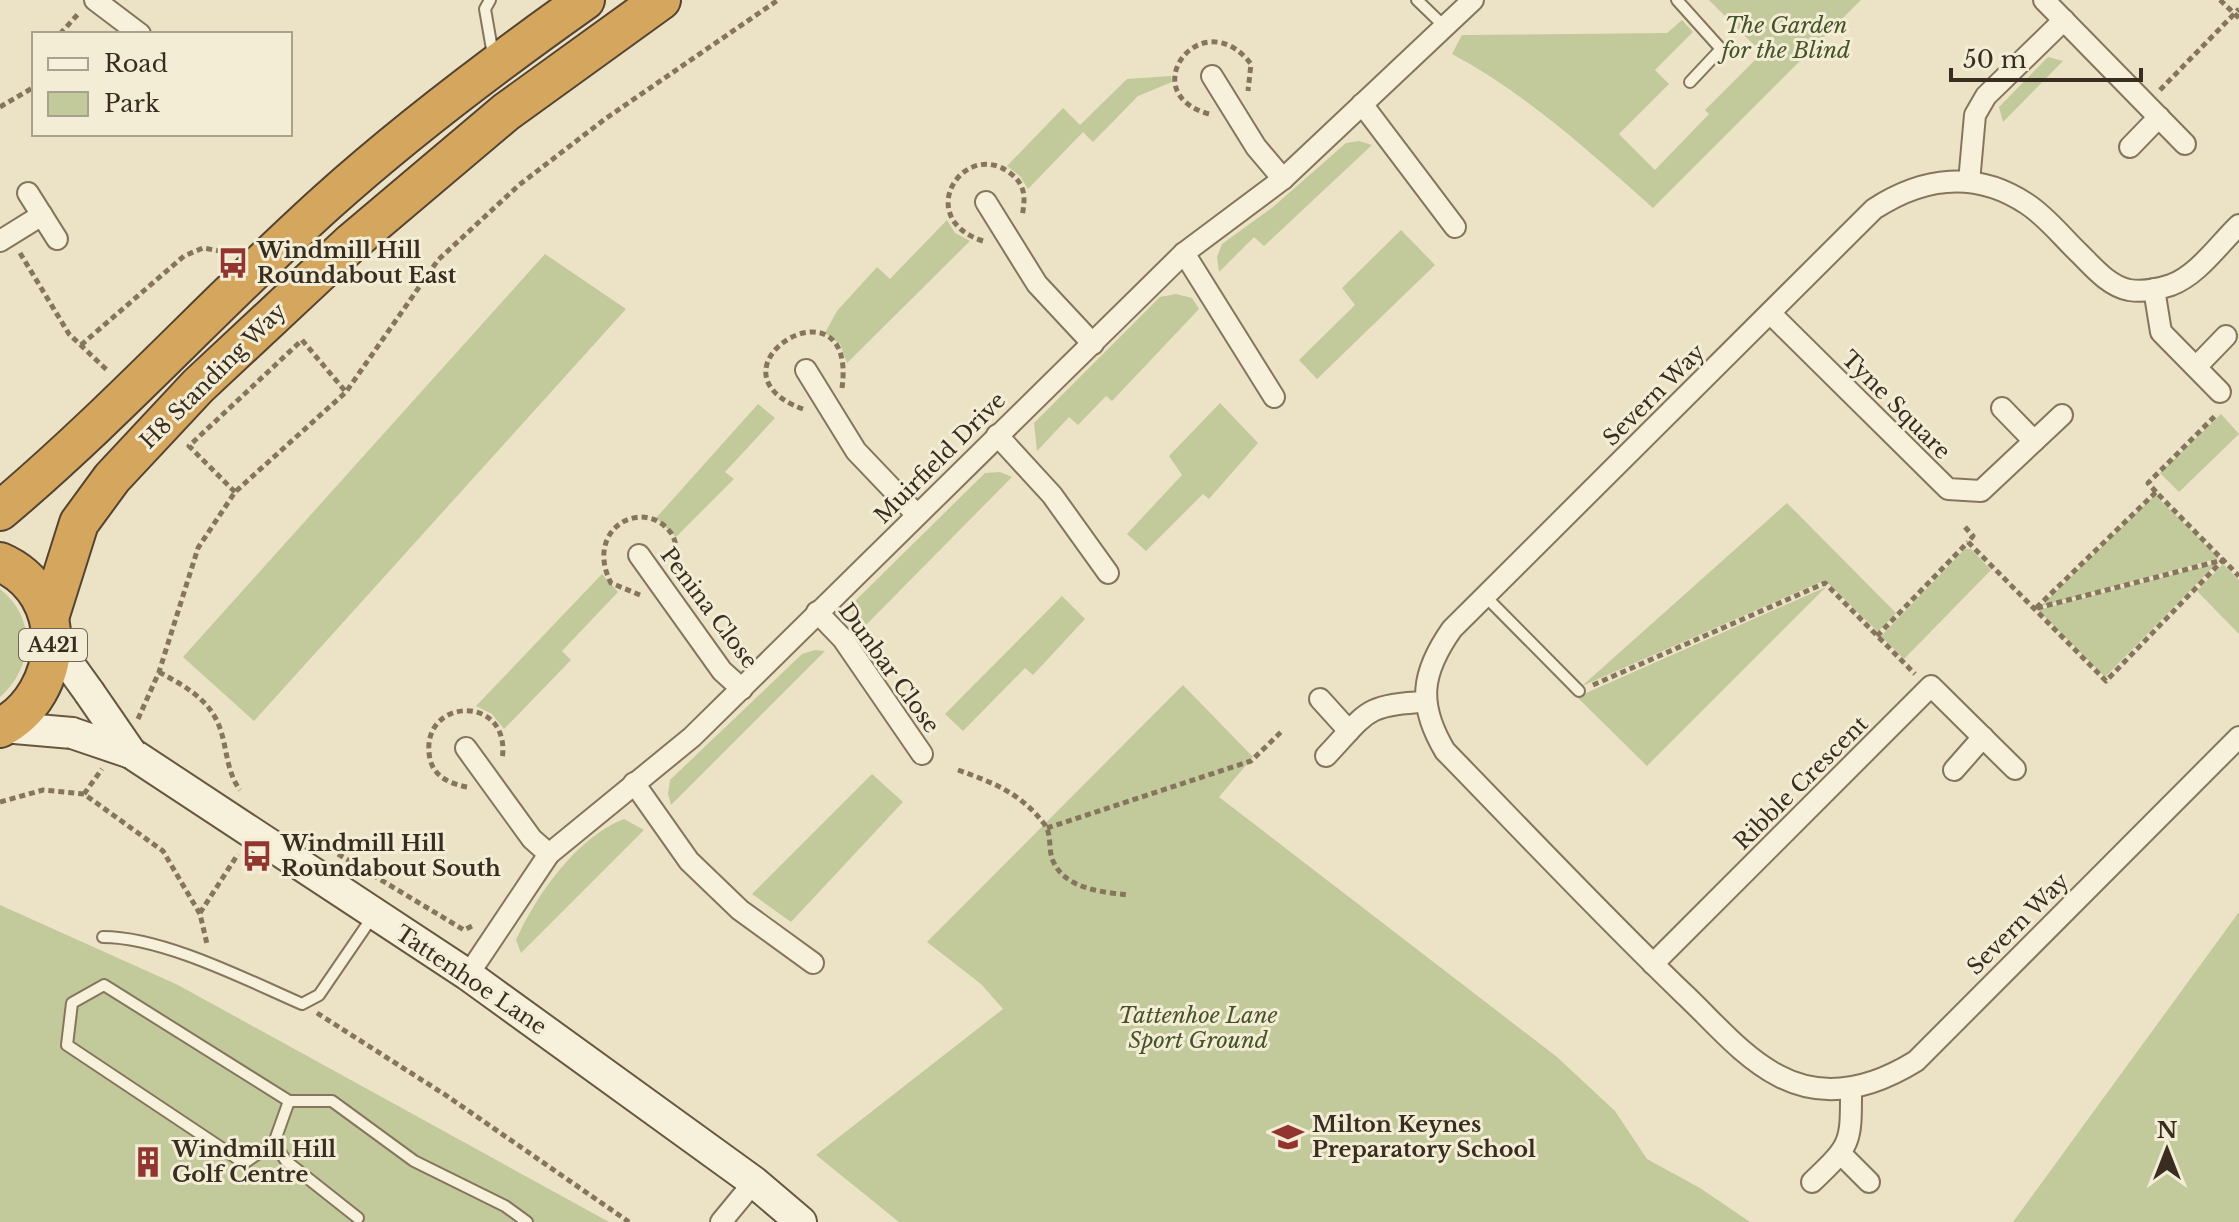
<svg xmlns="http://www.w3.org/2000/svg" width="2239" height="1222" font-family="'Libre Baskerville',serif">
	<style>
		.green { fill: #c2c99b }
		.lines { fill: none; stroke-linecap: round; stroke-linejoin: round }
		.lane-casing { stroke: #86755d; stroke-width: 14 }
		.street-casing { stroke: #86755d; stroke-width: 24 }
		.secondary-casing { stroke: #685640; stroke-width: 34 }
		.highway-casing { stroke: #554331; stroke-width: 42 }
		.path { stroke: #86755d; stroke-width: 5; stroke-dasharray: 6 4; stroke-linecap: butt }
		.lane { stroke: #f7f0da; stroke-width: 10 }
		.street { stroke: #f7f0da; stroke-width: 20 }
		.secondary { stroke: #f7f0da; stroke-width: 30 }
		.highway { stroke: #d5a65d; stroke-width: 38 }
		.secondary-bridge-casing { stroke: #685640; stroke-width: 34; stroke-linecap: butt }
		.secondary-bridge { stroke: #f7f0da; stroke-width: 30 }
		.labels { text-anchor: middle; dominant-baseline: central; stroke-width: 6; stroke-linejoin: round; paint-order: stroke }
		.shield { fill: #f4edd6; stroke: #706757; stroke-width: 2 }
		.shield-label { font-size: 20px; font-weight: bold; fill: #382d20 }
		.park-label { font-size: 22px; font-style: italic; fill: #465328; stroke: #f4edd6 }
		.poi-label { font-size: 22px; font-weight: bold; fill: #382d20; stroke: #f4edd6; text-anchor: start }
		.street-label { font-size: 22px; fill: #382d20; stroke: #f4edd6 }
	</style>
	<rect width="100%" height="100%" fill="#ece3c7"/>
	<g class="green">
		<path d="M1709 0H1861L1653 208C1590 152 1527 94 1452 54L1462 35 1667 33 1682 20 1693 32 1655 70 1669 84 1619 134 1655 170 1709 114 1705 110 1762 53Z"/>
		<path d="M2048 57 2063 61 2003 122 1999 107Z"/>
		<path d="M1171 76 1172 82 1138 96 1093 142 1083 132 1028 189 1020 176 1007 166 1063 108 1080 125 1127 79Z"/>
		<path d="M1359 141 1372 145 1264 246 1254 237 1219 272 1217 257 1222 244 1273 207 1346 143Z"/>
		<path d="M947 220 955 233 970 241 847 363 840 344 825 333 837 311 877 267 890 279Z"/>
		<path d="M1401 230 1435 265 1317 379 1299 360 1355 305 1342 288Z"/>
		<path d="M545 254 626 309 254 721 183 657Z"/>
		<path d="M1176 294 1192 298 1199 309 1112 401 1106 396 1078 425 1069 417 1037 451 1034 423 1160 297Z"/>
		<path d="M1220 403 1258 443 1209 499 1203 494 1146 551 1127 534 1182 475 1169 456Z"/>
		<path d="M758 404 775 418 725 472 734 479 676 537 656 518Z"/>
		<path d="M2221 414 2239 434 2179 492 2160 473Z"/>
		<path d="M1000 472 1012 477 859 632 852 615 854 602 985 473Z"/>
		<path d="M2155 495 2219 558 2041 606Z"/>
		<path d="M1787 503 1896 613 1878 632 1825 580 1582 686Z"/>
		<path d="M1965 549H1971L1991 570 1904 659 1881 636Z"/>
		<path d="M2217 563 2105 677 2038 610Z"/>
		<path d="M2223 564 2239 580V634L2197 591Z"/>
		<path d="M602 574 618 592 562 651 571 660 504 729 492 714 476 706Z"/>
		<path d="M1826 587 1647 766 1577 697Z"/>
		<path d="M0 589C37 618 34 667 0 697Z"/>
		<path d="M1062 596 1085 619 1033 675 1025 668 963 731 945 714Z"/>
		<path d="M815 650 825 651 671 805 668 794 670 780 802 654Z"/>
		<path d="M1183 685 1253 757 1219 797 1557 1057 1615 1111 1647 1159 1700 1188 1750 1222H899L816 1155 1003 1009 981 984 927 942Z"/>
		<path d="M872 774 903 802 791 922 752 894Z"/>
		<path d="M624 819 644 830 521 953 516 940C536 895 577 837 624 819Z"/>
		<path d="M0 905 178 985 609 1222H0Z"/>
		<path d="M2239 912V1222H2013Z"/>
	</g>
	<g class="lines">
		<defs>
			<g id="lane">
				<path d="M490 0 485 9 493 55"/>
				<path d="M1417 0 1445 27"/>
				<path d="M1677 0 1721 49 1690 82"/>
				<path d="M1486 597 1579 691"/>
				<path d="M103 937C163 937 247 980 302 1004L319 995 373 916"/>
				<path d="M289 1101 274 1143 244 1163 67 1045 72 1003 104 985 289 1101H332L414 1161 505 1206 527 1222"/>
				<path d="M274 1143 286 1161 358 1218"/>
			</g>
			<g id="street">
				<path d="M95 0 140 34"/>
				<path d="M2044 0 2185 144"/>
				<path d="M1212 76 1256 147 1283 179"/>
				<path d="M1362 104 1455 227"/>
				<path d="M2130 147 2159 117"/>
				<path d="M1969 182 1975 115 1986 96 2064 20"/>
				<path d="M28 193 57 239"/>
				<path d="M986 202 1037 284 1093 344"/>
				<path d="M2239 225C2219 244 2198 275 2171 285 2159 289 2142 292 2129 290 2109 286 2094 268 2080 254 2063 238 2047 217 2027 204 1976 170 1923 177 1874 209L1452 629C1421 673 1417 704 1445 751 1524 832 1601 914 1683 993 1713 1021 1742 1057 1779 1076 1826 1101 1874 1087 1916 1061L2239 737"/>
				<path d="M0 241 42 215"/>
				<path d="M1184 253 1274 397"/>
				<path d="M2154 289 2161 332 2220 392"/>
				<path d="M1770 313 1948 489 1981 491 2062 415"/>
				<path d="M2196 367 2226 336"/>
				<path d="M806 370 856 451 917 515"/>
				<path d="M2002 408 2034 441"/>
				<path d="M997 435 1052 495 1108 573"/>
				<path d="M639 555 722 671 742 689"/>
				<path d="M817 612 843 639 922 754"/>
				<path d="M1320 699 1349 731"/>
				<path d="M466 748 532 839 549 854"/>
				<path d="M1326 756C1366 714 1364 704 1425 702"/>
				<path d="M1954 770 1983 737"/>
				<path d="M634 783 689 861 740 910 813 963"/>
				<path d="M1653 964 1931 686 2015 769"/>
				<path d="M468 975 549 854 692 737 1184 253 1283 179 1473 0"/>
				<path d="M1841 1154 1869 1182"/>
				<path d="M1812 1182C1852 1144 1851 1143 1851 1089"/>
				<path d="M721 1222 754 1182"/>
			</g>
			<g id="secondary">
				<path d="M53 642 89 692"/>
				<path d="M3 727 72 733"/>
				<path d="M131 753 468 975 754 1182 801 1222"/>
			</g>
			<g id="highway">
				<path d="M0 511C115 414 215 303 327 202 408 129 496 63 585 0"/>
				<path d="M0 562C72 593 65 694 0 728"/>
				<path d="M49 618 79 523 112 478 198 386 351 243 506 112 661 0"/>
			</g>
		</defs>
		<use href="#lane" class="lane-casing"/>
		<use href="#street" class="street-casing"/>
		<use href="#secondary" class="secondary-casing"/>
		<use href="#highway" class="highway-casing"/>
		<g class="path">
			<path d="M2220 0 2239 18"/>
			<path d="M60 34 79 13"/>
			<path d="M2160 90 2239 9"/>
			<path d="M0 107 34 87"/>
			<path d="M1209 114C1132 93 1202 0 1251 64L1248 91"/>
			<path d="M983 241C912 218 964 138 1010 173 1027 186 1025 199 1022 217"/>
			<path d="M20 253 69 334 109 372"/>
			<path d="M81 345 184 256 203 248 220 251"/>
			<path d="M803 409C695 369 858 270 842 388"/>
			<path d="M235 492 189 446 302 340 346 392"/>
			<path d="M2156 492 2148 483 2217 414"/>
			<path d="M1965 527 1973 536 1968 542 2106 681 2223 560 2156 492 2035 609"/>
			<path d="M640 595 611 583C583 528 644 496 671 533 678 543 677 558 676 570"/>
			<path d="M2037 608 2223 560 2239 576"/>
			<path d="M1877 636 1968 542"/>
			<path d="M159 672C181 684 204 696 216 719 228 742 224 768 240 790"/>
			<path d="M1593 685 1825 583 1915 674"/>
			<path d="M138 719 159 672 198 548 235 492 346 392 438 260 519 185 605 119 778 0"/>
			<path d="M958 770C994 783 1021 793 1045 825 1052 835 1048 850 1053 861 1065 889 1102 892 1128 895"/>
			<path d="M467 787C451 784 434 777 430 759 417 697 513 692 502 760"/>
			<path d="M84 794 102 769"/>
			<path d="M0 802 43 790 84 794 163 851 200 914 207 944"/>
			<path d="M1047 828 1251 761 1281 732"/>
			<path d="M338 854 464 930 474 925"/>
			<path d="M200 913 238 854"/>
			<path d="M317 1013 447 1096 629 1222"/>
		</g>
		<use href="#lane" class="lane"/>
		<use href="#street" class="street"/>
		<use href="#secondary" class="secondary"/>
		<use href="#highway" class="highway"/>
		<defs>
			<g id="secondary-bridge">
				<path d="M89 692 131 753"/>
				<path d="M72 733 131 753"/>
			</g>
		</defs>
		<use href="#secondary-bridge" class="secondary-bridge-casing"/>
		<use href="#secondary-bridge" class="secondary-bridge"/>
	</g>
	<defs>
		<symbol id="bus-bare" viewBox="-9 -9 18 18"><path d="M-5-6H5V4H4V6H2V4H-2V6H-4V4H-5ZM-3.5-4V0h7V-4ZM-3.5 1.2v1.5H-2V1.2ZM2 1.2v1.5H3.5V1.2Z" fill="#923531" stroke="#f4edd6" stroke-width="2.5" paint-order="stroke"/></symbol>
		<symbol id="school-bare" viewBox="-9 -9 18 18"><path d="M0-5L7-2L0 1L-7-2ZM-4 1L0 2.5L4 1V4Q0 6-4 4Z" fill="#923531" stroke="#f4edd6" stroke-width="2.5" paint-order="stroke"/></symbol>
		<symbol id="building-bare" viewBox="-9 -9 18 18"><path d="M-4-6H4V6H1V3H-1V6H-4ZM-2.5-4.3h1.7v1.8h-1.7ZM.8-4.3h1.7v1.8H.8ZM-2.5-1h1.7V.8h-1.7ZM.8-1h1.7V.8H.8Z" fill="#923531" stroke="#f4edd6" stroke-width="2.5" paint-order="stroke"/></symbol>
	</defs>
	<g fill-rule="evenodd">
		<use href="#bus-bare" x="211" y="241" width="44" height="44"/>
		<use href="#bus-bare" x="235" y="834" width="44" height="44"/>
		<use href="#school-bare" x="1266" y="1115" width="44" height="44"/>
		<use href="#building-bare" x="126" y="1140" width="44" height="44"/>
	</g>
	<g class="labels">
		<rect class="shield" x="19" y="629" width="68" height="32" rx="6"/>
		<g class="shield-label">
			<text x="53" y="645">A421</text>
		</g>
		<g class="park-label">
			<text x="1786" y="25">The Garden<tspan x="1786" dy="25">for the Blind</tspan></text>
			<text x="1198" y="1015">Tattenhoe Lane<tspan x="1198" dy="25">Sport Ground</tspan></text>
		</g>
		<g class="poi-label">
			<text x="257" y="250">Windmill Hill<tspan x="257" dy="25">Roundabout East</tspan></text>
			<text x="281" y="843">Windmill Hill<tspan x="281" dy="25">Roundabout South</tspan></text>
			<text x="1312" y="1124">Milton Keynes<tspan x="1312" dy="25">Preparatory School</tspan></text>
			<text x="172" y="1149">Windmill Hill<tspan x="172" dy="25">Golf Centre</tspan></text>
		</g>
		<g class="street-label">
			<text transform="translate(213 376) rotate(-45)">H8 Standing Way</text>
			<text transform="translate(1654 395) rotate(-45)">Severn Way</text>
			<text transform="translate(1896 405) rotate(45)">Tyne Square</text>
			<text transform="translate(940 458) rotate(-45)">Muirfield Drive</text>
			<text transform="translate(709 608) rotate(53)">Penina Close</text>
			<text transform="translate(889 668) rotate(54)">Dunbar Close</text>
			<text transform="translate(1801 783) rotate(-45)">Ribble Crescent</text>
			<text transform="translate(2018 924) rotate(-45)">Severn Way</text>
			<text transform="translate(471 980) rotate(34)">Tattenhoe Lane</text>
		</g>
	</g>
	<rect x="32" y="32" width="260" height="104" fill="#f4edd6" stroke="#a9a08d" stroke-width="2"/>
	<rect x="48" y="58" width="40" height="12" fill="#f7f0da" stroke="#a9a08d" stroke-width="2"/>
	<text x="104" y="72" font-size="24" fill="#382d20">Road</text>
	<rect x="48" y="92" width="40" height="24" fill="#c2c99b" stroke="#a9a08d" stroke-width="2"/>
	<text x="104" y="112" font-size="24" fill="#382d20">Park</text>
	<g transform="translate(2167 1150)" stroke="#f4edd6" stroke-width="6" paint-order="stroke">
	<path d="M0-6L14 30L0 20L-14 30Z" fill="#382d20"/>
	<text y="-12" font-size="22" font-weight="bold" text-anchor="middle" fill="#382d20">N</text>
	</g>
	<path d="M1951 68v12h190v-12" fill="none" stroke="#382d20" stroke-width="4"/>
	<text x="1963" y="68" font-size="24" fill="#382d20" stroke="#f4edd6" stroke-width="6" paint-order="stroke">50 m</text>
</svg>
